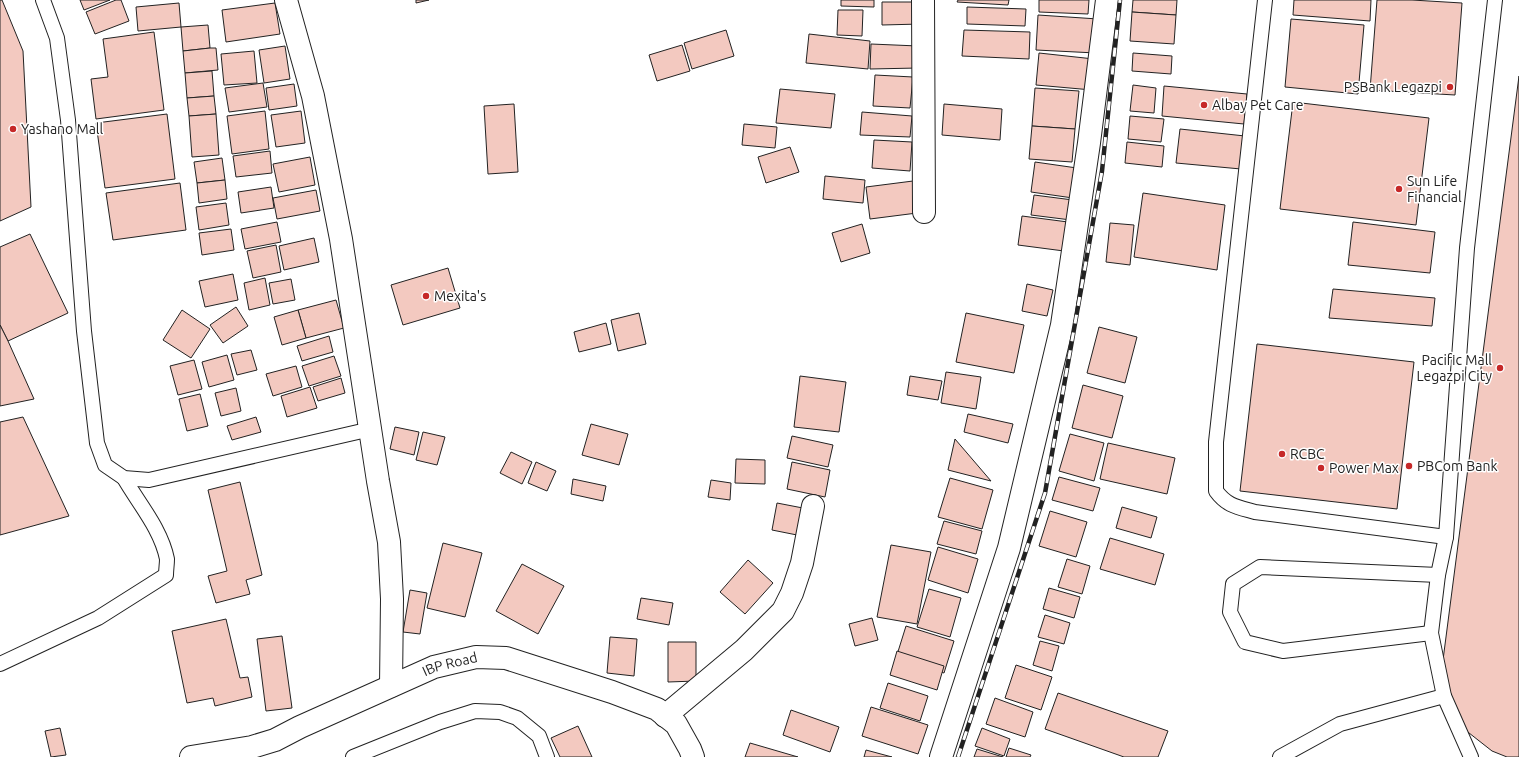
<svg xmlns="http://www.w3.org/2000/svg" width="1519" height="757" font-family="Ubuntu,sans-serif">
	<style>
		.building { fill: #f3c9c0; stroke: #222 }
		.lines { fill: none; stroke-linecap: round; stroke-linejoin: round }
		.lane-casing { stroke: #222; stroke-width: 16 }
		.street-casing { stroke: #222; stroke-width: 24 }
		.lane { stroke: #fff; stroke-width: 14 }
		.street { stroke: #fff; stroke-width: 22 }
		.rail-casing { stroke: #222; stroke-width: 4.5 }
		.rail { stroke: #fff; stroke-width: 3; stroke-dasharray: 9; stroke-linecap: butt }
		.poi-dot { fill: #c62828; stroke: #fff; stroke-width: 1.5 }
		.labels { text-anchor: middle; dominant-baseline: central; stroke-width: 3; stroke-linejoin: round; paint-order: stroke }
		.poi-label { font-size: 14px; fill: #222; stroke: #fff; text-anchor: start }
		.street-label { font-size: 14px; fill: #222; stroke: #fff }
	</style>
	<rect width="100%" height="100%" fill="#fff"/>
	<g class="building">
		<path d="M0 0H2L23 51 31 207 0 221Z"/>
		<path d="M80 0H110L84 10Z"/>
		<path d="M116 0H121L129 21 95 34 86 12Z"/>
		<path d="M416 0H429L416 3Z"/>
		<path d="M841 0H874V7L841 6Z"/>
		<path d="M958 0H1009L1008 5 957 2Z"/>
		<path d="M1039 0H1089L1088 14 1039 12Z"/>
		<path d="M1133 0H1177L1176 15 1132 12Z"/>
		<path d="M1294 0H1371L1370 21 1293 15Z"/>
		<path d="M1377 0H1412L1462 3 1455 95 1370 90Z"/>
		<path d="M882 2H921V24L882 25Z"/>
		<path d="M179 3 181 27 138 31 136 7Z"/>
		<path d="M275 3 280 34 226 42 222 10Z"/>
		<path d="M967 7 1026 9 1025 26 967 24Z"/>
		<path d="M838 10H863L862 36 837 35Z"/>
		<path d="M1132 12 1176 15 1174 44 1130 41Z"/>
		<path d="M1038 15 1098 19 1096 53 1036 50Z"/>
		<path d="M1291 19 1364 25 1358 94 1285 87Z"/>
		<path d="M208 25 210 48 183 51 181 27Z"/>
		<path d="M726 30 734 56 692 69 684 43Z"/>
		<path d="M964 30 1030 32 1029 59 962 56Z"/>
		<path d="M154 32 164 110 96 119 91 79 108 77 103 39Z"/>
		<path d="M809 34 870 41 868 69 806 63Z"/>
		<path d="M871 44 918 46V68L870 69Z"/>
		<path d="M682 45 690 71 657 81 649 55Z"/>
		<path d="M285 46 290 79 264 83 259 50Z"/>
		<path d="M210 48H216L218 70 185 73 183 51Z"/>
		<path d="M254 51 257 83 224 85 221 54Z"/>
		<path d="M1039 53 1094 59 1092 90 1036 85Z"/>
		<path d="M1133 53 1172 56 1171 74 1132 71Z"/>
		<path d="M212 71 214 96 187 98 185 73Z"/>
		<path d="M875 75 913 77 910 108 873 106Z"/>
		<path d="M1519 76V757H1507L1492 751 1464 729 1449 700 1443 660Z"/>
		<path d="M263 83 267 107 229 112 225 88Z"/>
		<path d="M294 84 297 106 269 110 266 88Z"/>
		<path d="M1133 85 1156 88 1154 113 1130 111Z"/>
		<path d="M1164 86 1247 94 1244 124 1162 116Z"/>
		<path d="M1035 88 1079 91 1075 129 1032 126Z"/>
		<path d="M780 89 835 94 831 128 776 123Z"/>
		<path d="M214 96 216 114 189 116 187 98Z"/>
		<path d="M1293 102 1429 118 1416 225 1280 209Z"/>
		<path d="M514 104 518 172 488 174 484 106Z"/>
		<path d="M944 104 1002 109 1000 140 942 135Z"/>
		<path d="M265 111 269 149 232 154 227 116Z"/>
		<path d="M301 111 305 143 276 147 271 115Z"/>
		<path d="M862 112 912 116 910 137 860 135Z"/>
		<path d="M167 114 175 179 105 188 96 123Z"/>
		<path d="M216 114 219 155 192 157 189 116Z"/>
		<path d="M1130 116 1164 119 1161 142 1128 139Z"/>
		<path d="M744 124 777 127 775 148 742 145Z"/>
		<path d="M1032 126 1075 129 1072 162 1029 159Z"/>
		<path d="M1180 129 1245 136 1241 169 1176 163Z"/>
		<path d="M874 140 912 142 910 171 872 168Z"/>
		<path d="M1127 142 1164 146 1162 167 1125 163Z"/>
		<path d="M790 147 799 172 766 183 758 157Z"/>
		<path d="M270 151 272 173 236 177 233 156Z"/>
		<path d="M310 157 315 185 279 192 273 164Z"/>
		<path d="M222 158 225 180 197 183 194 162Z"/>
		<path d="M1035 162 1077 168 1073 198 1031 192Z"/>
		<path d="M825 176 865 180 863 203 823 199Z"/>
		<path d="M225 180 227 199 199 203 197 183Z"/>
		<path d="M913 181 917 213 870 219 866 187Z"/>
		<path d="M180 183 186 230 113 240 106 193Z"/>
		<path d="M271 187 274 208 241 213 238 192Z"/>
		<path d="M316 190 320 211 277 219 273 198Z"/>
		<path d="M1143 193 1225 205 1217 270 1134 257Z"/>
		<path d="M1034 195 1073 200 1071 220 1031 215Z"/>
		<path d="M226 203 229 225 199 230 196 207Z"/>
		<path d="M1022 216 1068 222 1064 251 1018 245Z"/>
		<path d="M277 222 281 242 245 249 241 229Z"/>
		<path d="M1353 222 1435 232 1430 273 1348 265Z"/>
		<path d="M1110 223 1134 225 1130 265 1106 262Z"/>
		<path d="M862 224 870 253 841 262 832 233Z"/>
		<path d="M231 229 234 250 202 255 199 233Z"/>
		<path d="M30 234 68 313 8 341 0 325V247Z"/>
		<path d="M314 238 319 262 284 270 279 246Z"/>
		<path d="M276 245 281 272 253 278 247 251Z"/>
		<path d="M448 268 460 308 403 325 391 285Z"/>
		<path d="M233 274 238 300 205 307 199 281Z"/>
		<path d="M265 278 270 305 249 310 244 283Z"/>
		<path d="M291 279 295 300 273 304 269 283Z"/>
		<path d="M1027 284 1053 290 1047 316 1022 311Z"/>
		<path d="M1333 289 1435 298 1432 326 1329 318Z"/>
		<path d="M336 300 344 328 306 338 298 310Z"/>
		<path d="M236 307 248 326 223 343 210 325Z"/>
		<path d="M182 310 210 329 191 358 163 340Z"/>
		<path d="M298 310 306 338 282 345 274 317Z"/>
		<path d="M639 313 646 344 618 351 611 320Z"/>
		<path d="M966 313 1024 325 1014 373 956 362Z"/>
		<path d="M606 323 611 344 579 352 574 332Z"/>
		<path d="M0 325 8 341 34 399 0 406Z"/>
		<path d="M1099 327 1137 337 1125 383 1087 373Z"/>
		<path d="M329 336 333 352 302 361 297 346Z"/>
		<path d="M1257 344 1414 362 1397 509 1240 491Z"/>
		<path d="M251 350 257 370 237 375 231 354Z"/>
		<path d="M227 355 234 380 209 387 202 362Z"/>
		<path d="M334 356 341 376 309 386 302 366Z"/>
		<path d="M194 360 202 389 178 395 170 366Z"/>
		<path d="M296 366 302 387 273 396 266 374Z"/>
		<path d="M946 372 981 377 976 409 941 403Z"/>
		<path d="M800 376 846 382 839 432 794 427Z"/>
		<path d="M910 376 942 381 938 400 907 395Z"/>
		<path d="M341 378 345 393 318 401 313 387Z"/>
		<path d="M1083 385 1123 396 1112 438 1072 428Z"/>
		<path d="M310 387 317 408 287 417 281 396Z"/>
		<path d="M236 388 241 411 221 416 215 393Z"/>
		<path d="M200 394 208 426 187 431 179 399Z"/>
		<path d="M968 414 1013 424 1008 443 964 432Z"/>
		<path d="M23 417 69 516 0 535V422Z"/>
		<path d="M256 417 261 432 232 440 227 426Z"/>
		<path d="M591 424 628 434 619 465 582 455Z"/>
		<path d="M395 427 419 432 414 455 390 449Z"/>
		<path d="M423 432 445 437 437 465 416 460Z"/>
		<path d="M1070 434 1104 443 1094 481 1059 471Z"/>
		<path d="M792 436 833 445 828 467 787 458Z"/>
		<path d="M955 439 991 481 948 470Z"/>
		<path d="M1108 443 1175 458 1167 494 1100 479Z"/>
		<path d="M511 452 532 462 522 484 500 473Z"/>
		<path d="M736 459 765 460V484L735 483Z"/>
		<path d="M536 462 556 471 547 491 528 483Z"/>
		<path d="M792 462 830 470 825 497 787 489Z"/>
		<path d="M1059 477 1100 488 1093 511 1052 500Z"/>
		<path d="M950 478 993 490 982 529 938 517Z"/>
		<path d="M573 479 606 486 603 501 571 494Z"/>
		<path d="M711 480 731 483 730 500 708 497Z"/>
		<path d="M240 482 262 575 246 580 250 594 216 603 208 576 227 571 208 490Z"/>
		<path d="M777 503 808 509 802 536 772 530Z"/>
		<path d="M1122 507 1157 517 1151 538 1116 528Z"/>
		<path d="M1050 511 1087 522 1076 557 1039 546Z"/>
		<path d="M944 521 982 531 976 554 937 544Z"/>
		<path d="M1110 538 1164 554 1155 585 1100 569Z"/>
		<path d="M443 543 482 553 465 617 427 608Z"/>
		<path d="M891 545 931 552 917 624 877 617Z"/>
		<path d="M938 547 978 559 968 593 928 580Z"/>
		<path d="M1067 559 1090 566 1082 594 1058 587Z"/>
		<path d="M748 560 773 583 745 614 720 592Z"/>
		<path d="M522 564 564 586 538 634 496 611Z"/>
		<path d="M1049 588 1080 597 1074 618 1043 609Z"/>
		<path d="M929 589 961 598 950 637 917 627Z"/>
		<path d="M410 590 427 593 420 634 403 632Z"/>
		<path d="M641 598 673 603 669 625 637 619Z"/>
		<path d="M1045 615 1070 623 1064 644 1038 637Z"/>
		<path d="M872 618 878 640 855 646 849 624Z"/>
		<path d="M226 619 240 678 248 677 252 697 215 706 213 698 187 703 172 631Z"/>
		<path d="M906 626 954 641 944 673 896 658Z"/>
		<path d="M282 636 292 708 266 711 257 639Z"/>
		<path d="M610 637 637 639 634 676 607 673Z"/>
		<path d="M1040 641 1059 646 1052 671 1033 665Z"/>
		<path d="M668 642H696V681L668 682Z"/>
		<path d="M897 651 944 666 937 690 890 675Z"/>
		<path d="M1016 665 1052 677 1041 710 1005 698Z"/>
		<path d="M888 683 928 696 920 721 880 708Z"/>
		<path d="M1058 693 1168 731 1158 757H1124L1045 729Z"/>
		<path d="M995 698 1033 712 1025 737 986 724Z"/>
		<path d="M871 707 928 725 918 754 862 736Z"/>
		<path d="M791 710 839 727 830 752 783 735Z"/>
		<path d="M578 726 592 757H560L551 738Z"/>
		<path d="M60 728 66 755 51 757 45 731Z"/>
		<path d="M982 728 1010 739 1004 756 975 746Z"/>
		<path d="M750 743 798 757H745Z"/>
		<path d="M1009 748 1031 755 1030 757H1006Z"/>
		<path d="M977 749 1003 757H974Z"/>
		<path d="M866 750 892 757H864Z"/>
	</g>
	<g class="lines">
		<defs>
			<g id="lane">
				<path d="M43 0 57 38 68 120 84 331 97 443 105 465 124 478 149 480 371 429"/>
				<path d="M1265 0 1216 442V491C1227 506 1237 507 1255 512L1446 537"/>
				<path d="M1431 633 1283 651 1245 642 1230 612 1233 584 1260 567 1438 575"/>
				<path d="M0 664 98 618 166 575C166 570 167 564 167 559 161 529 139 504 124 478"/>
				<path d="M353 757 440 722 475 711 500 712 517 718 539 736 547 757"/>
				<path d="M1280 757 1340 724 1444 696"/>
				<path d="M1471 757 1444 696 1431 633 1438 575 1446 537 1467 248 1495 0"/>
			</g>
			<g id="street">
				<path d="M286 0 313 96 341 239 378 481 389 542 392 599 391 686"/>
				<path d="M923 0 924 212"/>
				<path d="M665 716 744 650 783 611 792 593 802 563 813 506"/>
				<path id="s1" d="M191 757 252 747 275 740 300 727 434 667 476 657 506 658 612 692 657 709 676 724 690 749 693 757"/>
				<path d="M941 757 1009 548 1062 325 1089 143 1107 0"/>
			</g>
		</defs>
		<use href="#lane" class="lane-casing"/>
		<use href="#street" class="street-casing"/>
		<use href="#lane" class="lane"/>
		<use href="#street" class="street"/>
		<defs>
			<path id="rail" d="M958 757 1045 493 1102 171 1120 0"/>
		</defs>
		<use href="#rail" class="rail-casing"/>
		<use href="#rail" class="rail"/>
	</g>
	<g class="poi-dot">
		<circle cx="1450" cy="87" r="4"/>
		<circle cx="1204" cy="105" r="4"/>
		<circle cx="13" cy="129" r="4"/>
		<circle cx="1399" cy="189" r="4"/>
		<circle cx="426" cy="296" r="4"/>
		<circle cx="1500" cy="368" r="4"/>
		<circle cx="1282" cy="454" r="4"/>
		<circle cx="1409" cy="466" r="4"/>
		<circle cx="1321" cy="468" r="4"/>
	</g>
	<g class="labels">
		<g class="poi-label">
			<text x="1442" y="87" text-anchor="end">PSBank Legazpi</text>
			<text x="1212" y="105">Albay Pet Care</text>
			<text x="21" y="129">Yashano Mall</text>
			<text x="1407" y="181">Sun Life<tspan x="1407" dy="16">Financial</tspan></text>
			<text x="434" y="296">Mexita's</text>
			<text x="1492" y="360" text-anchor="end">Pacific Mall<tspan x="1492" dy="16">Legazpi City</tspan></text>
			<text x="1290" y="454">RCBC</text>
			<text x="1417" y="466">PBCom Bank</text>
			<text x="1329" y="468">Power Max</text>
		</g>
		<g class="street-label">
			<text stroke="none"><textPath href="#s1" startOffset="277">IBP Road</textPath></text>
		</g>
	</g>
</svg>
